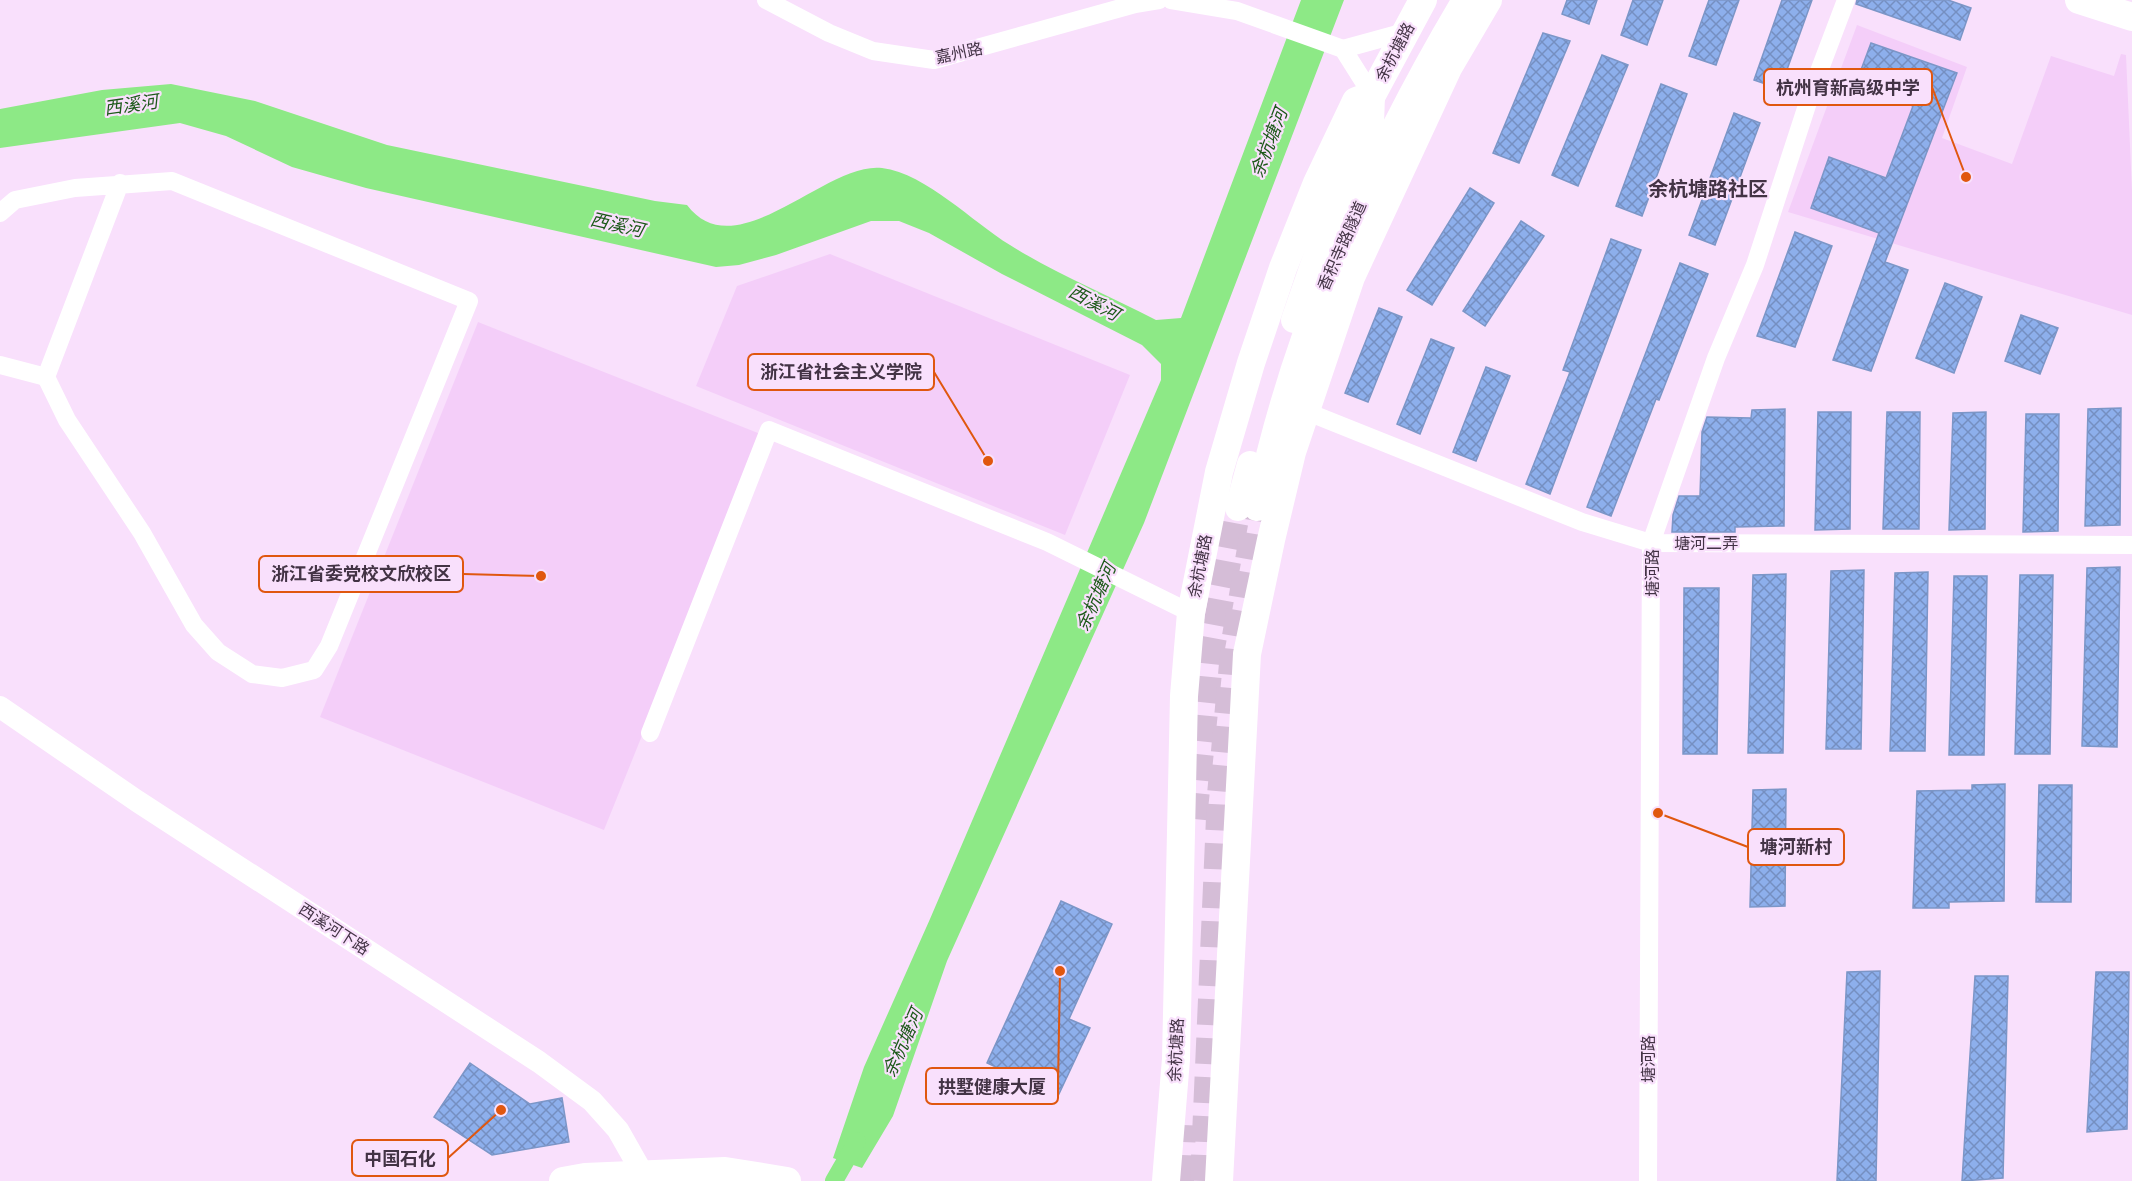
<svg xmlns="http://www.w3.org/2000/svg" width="2132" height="1181" font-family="Arial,'Noto Sans SC',sans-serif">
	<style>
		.built { fill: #f4cef9 }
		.water { fill: #8de986 }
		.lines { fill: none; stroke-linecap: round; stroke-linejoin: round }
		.canal { stroke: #8de986; stroke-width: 18 }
		.building { fill: url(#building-cross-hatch); stroke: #7c96c7; stroke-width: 1.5 }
		.secondary-tunnel { stroke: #d5bdd7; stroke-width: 26; stroke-dasharray: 26 13; stroke-linecap: butt }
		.minor { stroke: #fff; stroke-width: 18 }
		.tertiary { stroke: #fff; stroke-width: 22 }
		.secondary { stroke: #fff; stroke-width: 26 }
		.primary { stroke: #fff; stroke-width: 28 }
		.labels { text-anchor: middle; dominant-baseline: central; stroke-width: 4.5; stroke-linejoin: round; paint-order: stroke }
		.street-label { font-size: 16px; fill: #433345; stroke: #f9e0fc }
		.water-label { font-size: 18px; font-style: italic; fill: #1c5919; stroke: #f9e0fc }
		.quarter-label { font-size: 20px; font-weight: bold; fill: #433345; stroke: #f9e0fc }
		.leader { fill: none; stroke: #e0570f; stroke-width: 2 }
		.callout-dot { fill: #e0570f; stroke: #f9e0fc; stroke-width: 2 }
		.callout { fill: #f9e0fc; stroke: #e0570f; stroke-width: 2 }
		.callout-label { font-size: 18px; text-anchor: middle; font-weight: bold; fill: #433345 }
	</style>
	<defs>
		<pattern id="building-cross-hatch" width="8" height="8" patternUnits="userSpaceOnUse" patternTransform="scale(1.5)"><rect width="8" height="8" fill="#8dafec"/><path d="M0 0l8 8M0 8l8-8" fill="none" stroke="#758fc1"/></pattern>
	</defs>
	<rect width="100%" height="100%" fill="#f9e0fc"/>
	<g class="built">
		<path d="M1857 25 1967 67 1942 138 2012 164 2051 56 2114 76 2121 54 2126 55 2132 191V315L1788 212Z"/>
		<path d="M830 254 1130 375 1065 535 696 386 737 286Z"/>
		<path d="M478 322 763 435 604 830 320 717Z"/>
	</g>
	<path class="water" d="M1301 0H1344L1144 523 947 961 893 1116 862 1168 833 1158 864 1067 930 919 1161 380V364L1142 345 1002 274 929 233 899 221H871L776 255 739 265 716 267 366 188 292 167 226 136 180 123 0 148V109L102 90 171 84 255 101 387 145 655 201 687 205C736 270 826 161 882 168 927 174 972 222 1010 245 1056 274 1108 295 1156 320L1181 318Z"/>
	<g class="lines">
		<path class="canal" d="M834 1181 857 1141"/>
	</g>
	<g class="building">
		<path d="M1567 0H1597L1589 24 1562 14Z"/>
		<path d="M1633 0H1663L1647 45 1621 35Z"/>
		<path d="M1709 0H1739L1716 65 1689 56Z"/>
		<path d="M1782 0H1812L1780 89 1754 80Z"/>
		<path d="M1857 0H1948L1971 8 1960 40 1856 4Z"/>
		<path d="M1543 33 1570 41 1519 163 1493 153Z"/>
		<path d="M1871 43 1957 73 1885 262 1908 270 1871 371 1833 360 1879 233 1811 208 1829 157 1886 178 1913 106 1855 86Z"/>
		<path d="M1602 55 1628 65 1578 186 1552 175Z"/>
		<path d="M1661 84 1687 94 1642 216 1616 206Z"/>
		<path d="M1734 113 1760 123 1715 245 1689 235Z"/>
		<path d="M1470 188 1494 203 1432 305 1407 290Z"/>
		<path d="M1521 221 1544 236 1485 326 1463 311Z"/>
		<path d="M1795 232 1832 246 1795 347 1757 336Z"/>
		<path d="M1611 239 1641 250 1550 494 1526 484 1570 372 1563 370Z"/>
		<path d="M1680 263 1708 274 1659 400 1656 399 1611 516 1587 507Z"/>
		<path d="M1945 283 1982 297 1954 373 1916 358Z"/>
		<path d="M1379 308 1402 317 1368 402 1345 393Z"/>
		<path d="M2021 315 2058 328 2040 374 2005 361Z"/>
		<path d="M1431 339 1454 348 1420 434 1397 424Z"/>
		<path d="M1486 367 1510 376 1476 461 1453 452Z"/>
		<path d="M2121 408 2120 525 2085 526 2088 409Z"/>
		<path d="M1785 409 1784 526 1735 527V532H1672L1673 515 1679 496H1700L1702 432 1707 417 1751 418 1752 410Z"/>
		<path d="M1818 412H1851L1850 529 1815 530Z"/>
		<path d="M1887 412H1920L1919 529H1883Z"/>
		<path d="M1986 412 1985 529 1949 530 1953 413Z"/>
		<path d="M2026 414H2059L2058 531 2023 532Z"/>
		<path d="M2120 567 2117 747 2082 746 2087 568Z"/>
		<path d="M1864 570 1861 749H1826L1831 571Z"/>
		<path d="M1928 572 1925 751H1890L1895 573Z"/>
		<path d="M1786 574 1783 753H1748L1753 575Z"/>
		<path d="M2020 575H2053L2050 754H2015Z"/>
		<path d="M1954 576H1987L1984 755H1949Z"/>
		<path d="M1684 588H1719L1717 754H1683Z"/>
		<path d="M2005 784 2004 901 1949 902V908H1913L1917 791 1972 790V785Z"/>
		<path d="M2039 785H2072L2071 902H2036Z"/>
		<path d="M1786 789 1785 906 1750 907 1753 790Z"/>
		<path d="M1061 901 1112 924 1069 1019 1090 1028 1058 1096 987 1063Z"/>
		<path d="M1880 971 1876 1181H1837L1847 972Z"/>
		<path d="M2096 972H2129L2127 1129 2087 1132Z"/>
		<path d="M1975 976H2008L2003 1178 1962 1181Z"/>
		<path d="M470 1063 530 1104 562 1098 569 1142 492 1155 434 1117Z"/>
	</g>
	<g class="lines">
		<g class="secondary-tunnel">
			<path d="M1194 819 1211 653 1238 508"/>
			<path d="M1181 1181 1183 1125"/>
			<path d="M1203 1181 1220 795 1234 642 1257 508"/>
		</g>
		<g class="minor">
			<path d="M766 0 829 33 873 51 934 60 1135 4 1159 0"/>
			<path d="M1171 0 1237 11 1343 49 1372 95"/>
			<path d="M1343 49 1405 32"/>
			<path d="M0 213 15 200 75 188 172 181 469 301 329 646 314 670 282 678 252 674 218 652 194 625 142 533 67 420 46 377 120 183"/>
			<path d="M0 365 46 377"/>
			<path d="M1305 411 1582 522 1651 543 2132 545"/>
			<path d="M650 733 769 430 1047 542 1191 613"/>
			<path d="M1648 1181 1651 543 1716 358 1755 265 1812 90 1846 0"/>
		</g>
		<path class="tertiary" d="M0 707 137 801 539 1062 592 1101 618 1130 644 1176"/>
		<g class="secondary">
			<path d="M1294 320 1334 205 1371 124 1372 95"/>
			<path d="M1238 508 1250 464"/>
			<path d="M1257 508C1293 331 1373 154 1465 0"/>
		</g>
		<g class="primary">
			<path d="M2079 0 2132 17"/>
			<path d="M563 1181 585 1177 725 1171 787 1181"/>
			<path d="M1166 1181 1176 1059 1184 696 1191 613 1219 472 1251 363 1283 268 1317 183 1356 101 1372 95 1423 0"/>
			<path d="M1219 1181 1247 654 1271 540 1292 452 1351 277 1448 68 1488 0"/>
		</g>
	</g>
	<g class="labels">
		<g class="street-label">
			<text transform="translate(1395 52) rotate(-62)">余杭塘路</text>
			<text transform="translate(959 53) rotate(-12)">嘉州路</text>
			<text transform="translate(1342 246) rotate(-66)">香积寺路隧道</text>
			<text x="1706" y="543">塘河二弄</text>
			<text transform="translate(1200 566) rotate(-79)">余杭塘路</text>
			<text transform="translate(1652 573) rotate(-90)">塘河路</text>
			<text transform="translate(334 929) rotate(33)">西溪河下路</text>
			<text transform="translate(1176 1050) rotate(-87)">余杭塘路</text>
			<text transform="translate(1648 1059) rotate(-90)">塘河路</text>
		</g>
		<g class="water-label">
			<text transform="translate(131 105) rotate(-8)">西溪河</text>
			<text transform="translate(1269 143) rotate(-69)">余杭塘河</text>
			<text transform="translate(617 225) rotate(13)">西溪河</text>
			<text transform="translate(1094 303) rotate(28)">西溪河</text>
			<text transform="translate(1096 597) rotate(-66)">余杭塘河</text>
			<text transform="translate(903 1043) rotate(-66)">余杭塘河</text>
		</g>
		<g class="quarter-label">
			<text x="1708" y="189">余杭塘路社区</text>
		</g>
	</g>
	<path class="leader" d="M1966 177L1932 87M988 461L934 372M541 576L463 574M1658 813L1748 847M1060 971L1058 1086M501 1110L448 1158"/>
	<g class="callout-dot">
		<circle cx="1966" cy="177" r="6"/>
		<circle cx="988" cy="461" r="6"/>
		<circle cx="541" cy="576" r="6"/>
		<circle cx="1658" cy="813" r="6"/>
		<circle cx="1060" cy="971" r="6"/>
		<circle cx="501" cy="1110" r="6"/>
	</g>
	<g class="callout">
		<rect x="1764" y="69" width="168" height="36" rx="6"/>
		<rect x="748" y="354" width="186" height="36" rx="6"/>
		<rect x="259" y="556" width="204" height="36" rx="6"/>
		<rect x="1748" y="829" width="96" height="36" rx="6"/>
		<rect x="926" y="1068" width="132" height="36" rx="6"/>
		<rect x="352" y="1140" width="96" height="36" rx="6"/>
	</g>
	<g class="callout-label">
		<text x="1848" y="94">杭州育新高级中学</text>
		<text x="841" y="378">浙江省社会主义学院</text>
		<text x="361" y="580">浙江省委党校文欣校区</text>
		<text x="1796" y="853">塘河新村</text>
		<text x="992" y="1093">拱墅健康大厦</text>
		<text x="400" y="1165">中国石化</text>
	</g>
</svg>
